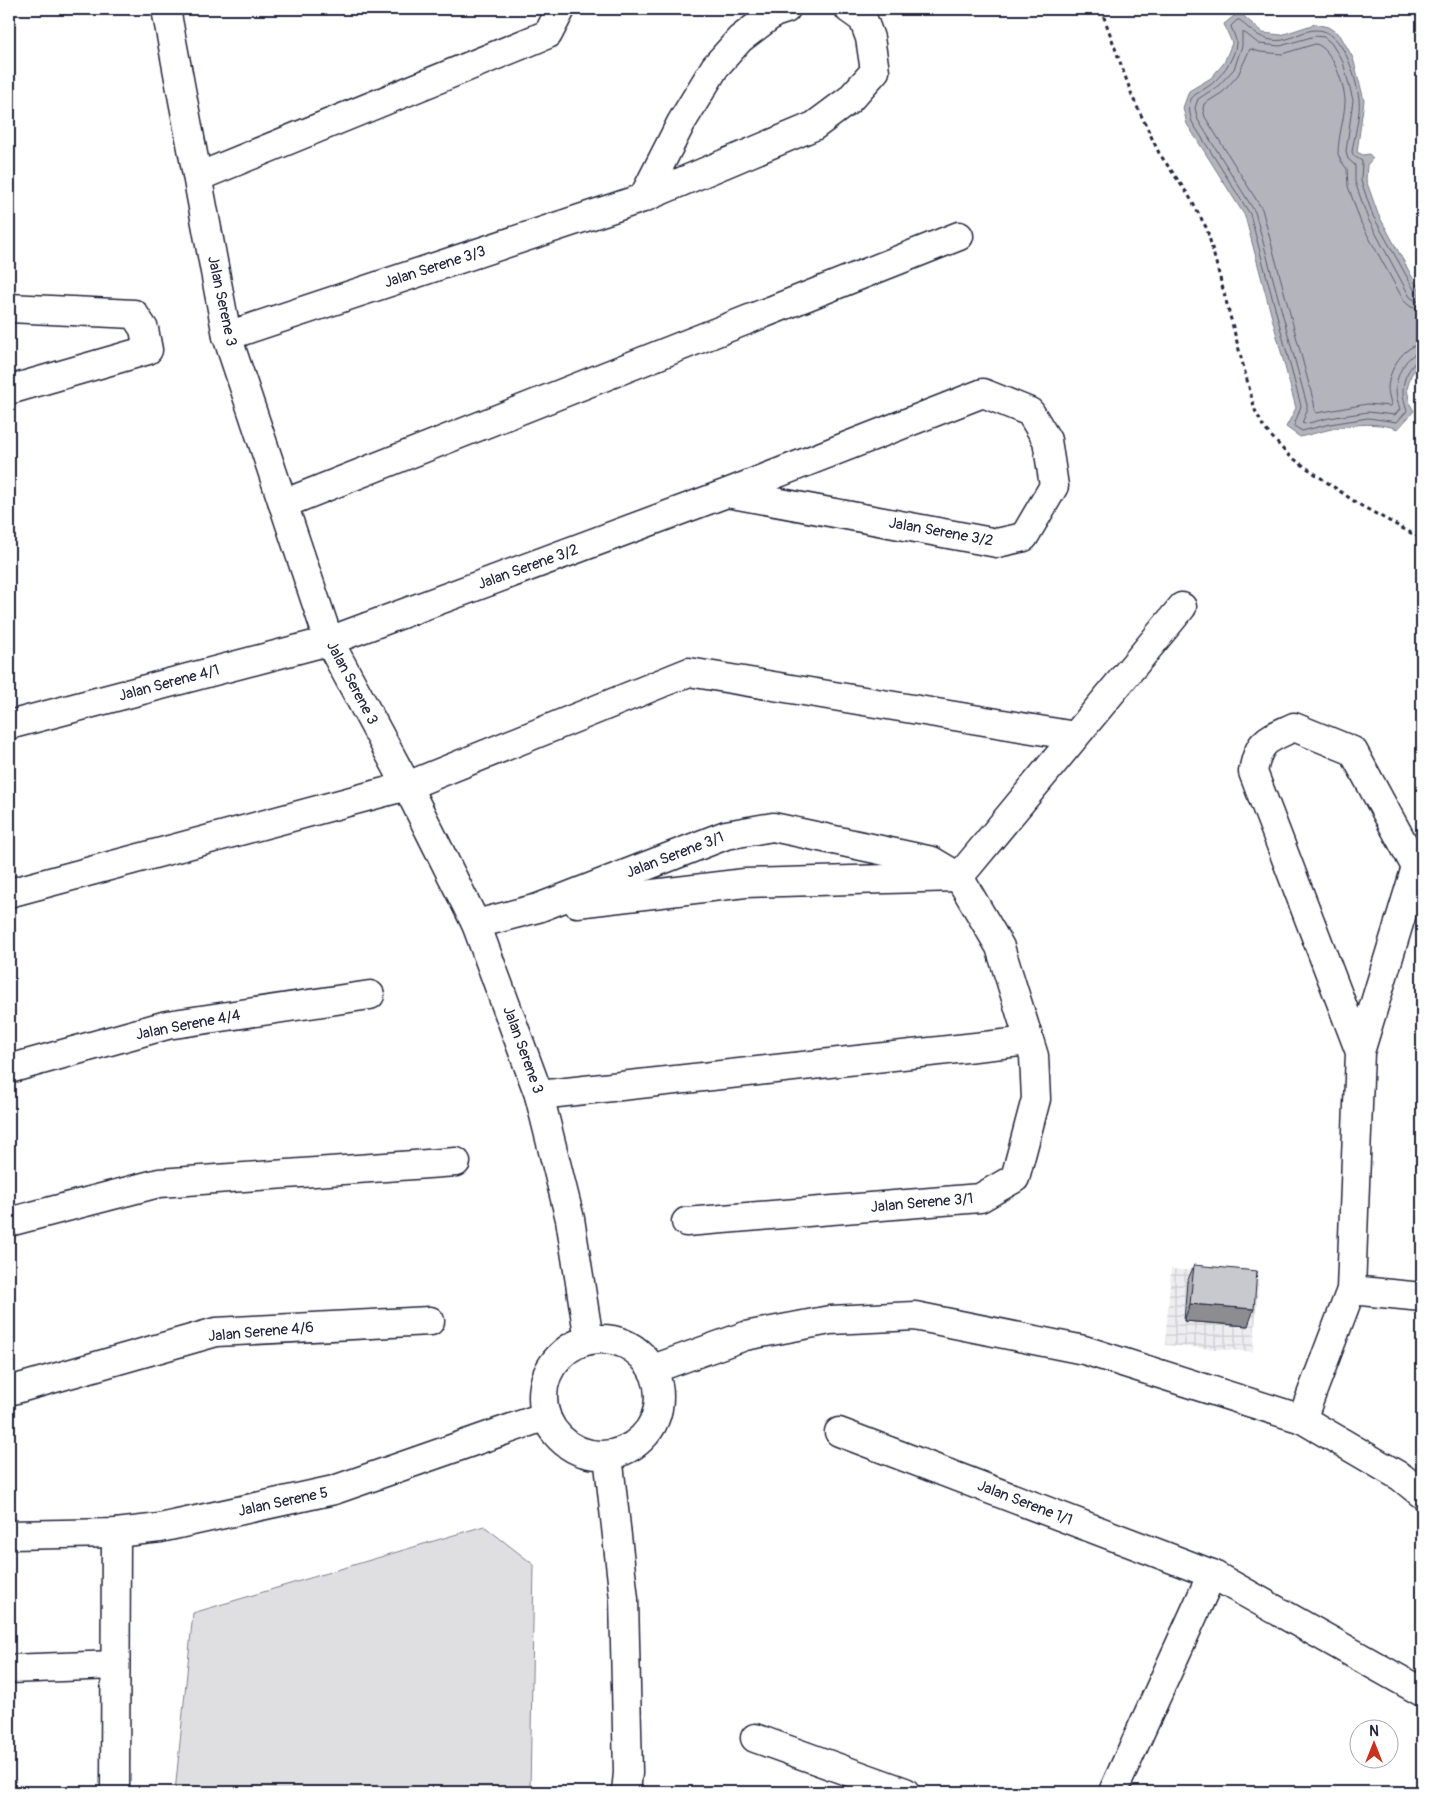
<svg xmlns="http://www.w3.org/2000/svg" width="1431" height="1801" font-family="Pangolin,sans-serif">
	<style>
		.industrial { fill: url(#industrial-grid) }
		.pitch { fill: #dfdfe2; stroke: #80808e }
		.water { fill: #b4b4bc; stroke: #7a7a88 }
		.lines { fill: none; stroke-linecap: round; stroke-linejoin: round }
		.shore { stroke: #5c5c6f; stroke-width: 1 }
		.minor-casing { stroke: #22223b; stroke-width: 31 }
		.path { stroke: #22223b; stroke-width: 3; stroke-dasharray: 4 4; stroke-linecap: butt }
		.minor { stroke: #fff; stroke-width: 28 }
		.wall { fill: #acacb2; stroke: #22223b }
		.shaded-wall { fill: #8c8c91; stroke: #22223b }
		.building { fill: #c8c8cf; stroke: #22223b }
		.labels { text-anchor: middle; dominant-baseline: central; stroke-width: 4; stroke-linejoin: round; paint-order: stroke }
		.street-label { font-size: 15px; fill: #22223b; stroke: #fff }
	</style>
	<defs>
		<pattern id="industrial-grid" width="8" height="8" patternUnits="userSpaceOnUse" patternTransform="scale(1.25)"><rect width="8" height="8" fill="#eeeef1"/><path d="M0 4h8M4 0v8" fill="none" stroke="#ccccd0"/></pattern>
	</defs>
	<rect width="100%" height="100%" fill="#fff"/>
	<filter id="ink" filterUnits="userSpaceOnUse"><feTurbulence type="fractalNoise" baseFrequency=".02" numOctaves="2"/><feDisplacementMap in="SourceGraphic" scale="10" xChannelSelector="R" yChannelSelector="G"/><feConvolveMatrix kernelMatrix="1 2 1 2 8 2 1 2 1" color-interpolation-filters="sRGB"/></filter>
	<g filter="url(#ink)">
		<path class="industrial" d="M1171 1269 1259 1276 1253 1352 1165 1345Z"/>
		<path class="pitch" d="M484 1526 534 1565 530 1792H175L193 1613Z"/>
		<path class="water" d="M1239 12 1263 33 1281 35 1315 24 1328 27 1340 35 1353 58 1364 100 1357 152 1363 155 1369 154 1373 158 1367 165 1366 180 1378 214 1422 295V361L1411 375 1407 389 1410 404 1414 411 1398 429C1365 418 1332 429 1300 437L1286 427 1296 408 1245 216 1187 124 1183 108 1189 91 1211 78 1224 63 1232 43 1224 24Z"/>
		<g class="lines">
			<g class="shore">
				<path d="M1422 296 1416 293 1373 216 1361 181 1362 161 1354 156 1352 152C1354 138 1361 112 1359 99 1356 77 1343 29 1316 30 1304 30 1294 38 1283 40 1266 43 1251 32 1240 20H1237L1231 26C1232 31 1237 39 1236 44 1235 57 1224 72 1215 81 1198 97 1183 91 1192 122L1250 214 1301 406 1294 426 1302 431 1330 424 1368 418 1397 422 1407 411C1401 394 1401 379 1413 365 1416 360 1417 359 1422 358"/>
				<path d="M1422 302 1416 301 1410 297 1368 219 1355 182V165L1348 159 1346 152 1353 100 1343 62 1331 43 1324 37 1315 36 1280 46 1259 44 1245 33H1242V46L1234 69 1218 86 1198 99 1195 108 1198 120 1255 212 1307 405V411L1302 423 1305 424 1329 418 1368 412 1395 415 1400 409C1398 403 1396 396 1396 389 1396 375 1407 353 1422 352"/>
				<path d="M1422 310 1411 307 1404 301 1361 223 1348 186 1347 169 1341 161 1338 154C1338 137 1344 120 1345 103 1346 89 1332 46 1315 44L1282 54 1260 52 1250 49 1238 75 1223 92 1204 104 1203 109 1205 117 1262 209 1314 403 1315 412 1317 413 1367 404 1390 406 1391 404C1390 399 1388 393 1388 388 1389 370 1403 345 1422 344"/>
			</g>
			<defs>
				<g id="minor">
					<path d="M166 9 227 336 329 641 407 786 476 924 539 1095 570 1219 589 1340"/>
					<path d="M198 177 548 34 561 9"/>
					<path d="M643 198 681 123 715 67 740 39 774 13 786 9"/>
					<path d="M9 308 134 314 144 329 148 350 9 390"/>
					<path d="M227 336 643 198 814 126 849 100 875 71 870 38 863 19 849 9"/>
					<path d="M283 504 959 236"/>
					<path d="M9 725 329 641 727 493 983 393 1030 412 1047 440 1054 486 1024 537 997 543 727 493"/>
					<path d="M959 877 1182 607"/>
					<path d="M9 893 407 786 689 672 1075 736"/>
					<path d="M577 903 745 883 958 877"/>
					<path d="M476 924 538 908 726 835 773 827 932 861 959 877 1000 947 1034 1056 1036 1099 1015 1178 980 1198 686 1222"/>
					<path d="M9 1069 167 1025 370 995"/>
					<path d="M539 1095 1029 1041"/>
					<path d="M9 1222 159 1183 456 1162"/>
					<path d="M1351 1290 1422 1297"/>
					<circle cx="601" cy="1397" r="58"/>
					<path d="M653 1369 745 1336 830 1320 915 1316 1084 1350 1302 1419 1401 1477 1422 1494"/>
					<path d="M9 1391 216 1332 430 1321"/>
					<path d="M1302 1419 1351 1290 1360 1052 1416 867 1353 751 1294 727C1266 740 1259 740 1253 772L1360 1052"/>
					<path d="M839 1432 1212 1574"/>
					<path d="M608 1455 624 1599 628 1773 626 1792"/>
					<path d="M9 1535 116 1533 160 1528 334 1490 546 1416"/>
					<path d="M9 1669 115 1665"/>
					<path d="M755 1738 905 1792"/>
					<path d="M115 1792 116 1533"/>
					<path d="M1113 1792 1212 1574 1422 1692"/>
				</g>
			</defs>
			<use href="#minor" class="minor-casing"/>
			<g class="path">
				<path d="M1101 9 1133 98 1159 153 1189 196 1207 229 1255 410 1264 428 1287 454 1358 504 1422 539"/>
				<path d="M1419 9 1422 19"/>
			</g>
			<use href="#minor" class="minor"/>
		</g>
		<path class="wall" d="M1194 1265 1248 1326 1184 1321 1187 1282Z"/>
		<path class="shaded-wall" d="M1190 1304 1254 1309 1248 1326 1184 1321Z"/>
		<path class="building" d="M1194 1265 1257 1271 1254 1309 1190 1304Z"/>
	</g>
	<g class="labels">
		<g class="street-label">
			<text transform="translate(435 267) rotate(-18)">Jalan Serene 3/3</text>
			<text transform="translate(222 301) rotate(78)">Jalan Serene 3</text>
			<text transform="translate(941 532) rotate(10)">Jalan Serene 3/2</text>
			<text transform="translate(528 567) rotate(-20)">Jalan Serene 3/2</text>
			<text transform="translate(169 683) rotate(-15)">Jalan Serene 4/1</text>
			<text transform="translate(352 683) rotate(62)">Jalan Serene 3</text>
			<text transform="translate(675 855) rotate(-21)">Jalan Serene 3/1</text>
			<text transform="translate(188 1025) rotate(-11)">Jalan Serene 4/4</text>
			<text transform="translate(523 1050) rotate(70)">Jalan Serene 3</text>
			<text transform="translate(922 1203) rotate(-5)">Jalan Serene 3/1</text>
			<text transform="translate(261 1332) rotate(-5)">Jalan Serene 4/6</text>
			<text transform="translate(283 1502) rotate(-12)">Jalan Serene 5</text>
			<text transform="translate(1025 1503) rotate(21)">Jalan Serene 1/1</text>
		</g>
	</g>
	<rect width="1431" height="1801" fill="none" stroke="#fff" stroke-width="30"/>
	<rect x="15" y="15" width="1401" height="1771" fill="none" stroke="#22223b" stroke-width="2" filter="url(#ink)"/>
	<g transform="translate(1374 1744)"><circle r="24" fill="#ffffff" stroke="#a7a7b1"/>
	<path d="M0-4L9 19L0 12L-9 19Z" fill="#c8321e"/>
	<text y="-8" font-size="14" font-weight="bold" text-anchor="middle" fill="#22223b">N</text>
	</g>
</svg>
